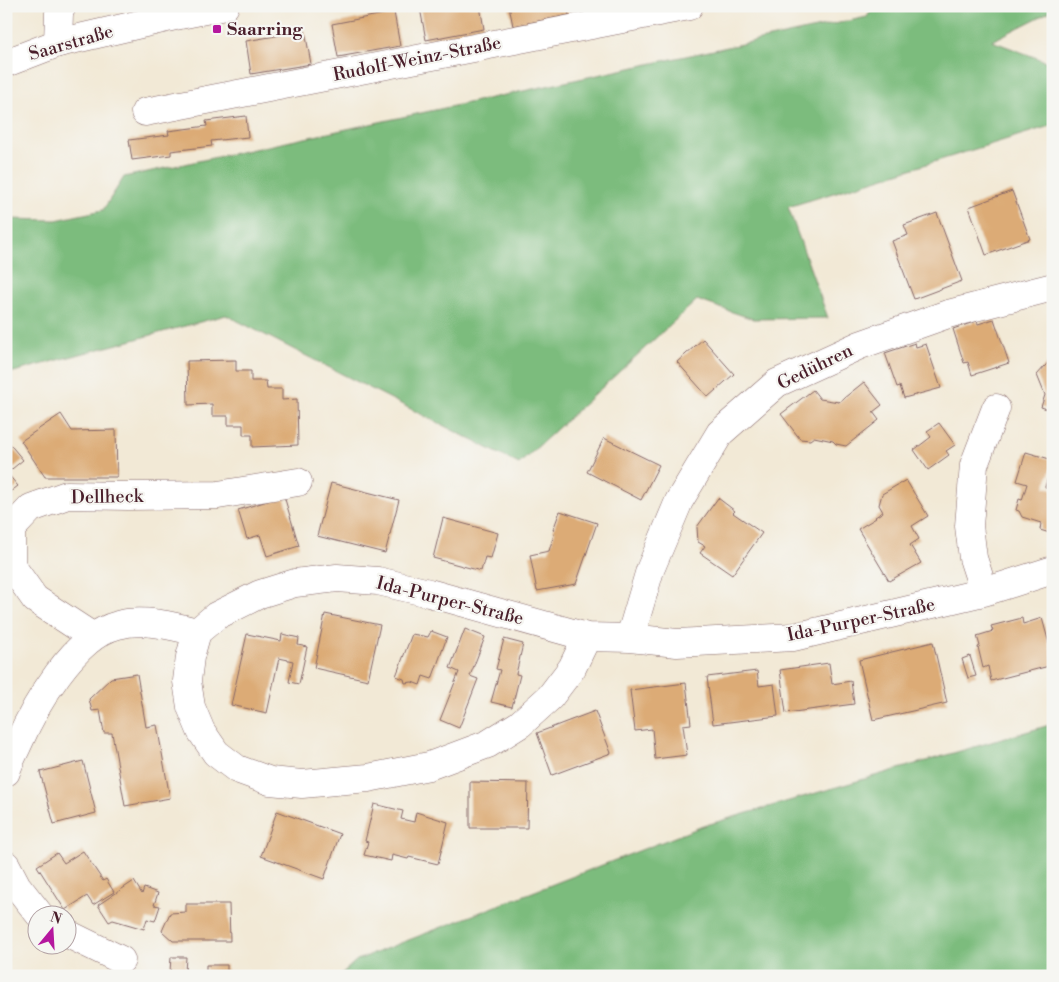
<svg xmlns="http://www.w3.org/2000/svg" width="1059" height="982" font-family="'Libre Bodoni',serif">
<rect width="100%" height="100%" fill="#f6f6f2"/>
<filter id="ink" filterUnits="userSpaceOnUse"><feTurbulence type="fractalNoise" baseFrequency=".02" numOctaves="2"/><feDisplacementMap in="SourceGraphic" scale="10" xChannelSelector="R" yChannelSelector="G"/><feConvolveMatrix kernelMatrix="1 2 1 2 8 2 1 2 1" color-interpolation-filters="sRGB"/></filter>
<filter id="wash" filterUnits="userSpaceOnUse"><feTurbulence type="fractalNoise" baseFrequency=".0096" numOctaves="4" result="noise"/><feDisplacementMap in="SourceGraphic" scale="20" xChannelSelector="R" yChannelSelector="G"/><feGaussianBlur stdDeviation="1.12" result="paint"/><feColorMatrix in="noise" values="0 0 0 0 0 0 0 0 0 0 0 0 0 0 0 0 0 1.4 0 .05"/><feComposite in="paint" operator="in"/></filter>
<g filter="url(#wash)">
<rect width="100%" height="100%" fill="#f2e9d6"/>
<!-- forest -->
<path fill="#7cbc7d" stroke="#636e54" d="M874,6h179v4l-61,31 61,23v61l-265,82 40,111 -75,1 -56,-19 -178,164 -293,-149 -220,59v-155l50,1 47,-10 21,-33 743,-160z
M1053,724v252h-714l18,-16 346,-134z"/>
<g id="blocks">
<!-- building -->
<path fill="#dcab76" d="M430,6h50l4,23 -58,11 -6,-32z
M509,6h58l2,9 -56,11z
M394,12l6,34 -62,11 -6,-33z
M305,31l6,33 -60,10 -5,-33z
M246,116l2,21 -37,4 1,5 -41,5v4l-39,5 -3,-20 40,-5 -1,-4 39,-5 -1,-5z
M1012,191l18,48 -44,16 -17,-48z
M937,213l25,68 -48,18 -22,-58 16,-6 -4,-10z
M994,319l15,44 -37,12 -4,-13 -4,1 -11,-34 24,-8 1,3z
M703,339l31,35 -26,23 -31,-35z
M915,343l1,4 10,-3 15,44 -37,10 -4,-12 -3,1 -12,-34z
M1053,357v54l-12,-4 4,-12 -8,-20z
M236,360v11h15v10h15l1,8h15v11l15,-1 1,46 -46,2v-12h-9v-10h-15v-9h-16v-12l-24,1 -1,-44z
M864,382l18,23 -9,7 6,8 -33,26 -10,-2 -3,-3 -19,-4 -4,3 -10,-1 -19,-25 32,-24 7,9 19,3z
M61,414l11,17 44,-1 1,47h-72l-24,-36z
M939,423l16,22 -9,6 3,4 -21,15 -14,-20 17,-13 -4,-6z
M604,438l55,27 -18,35 -54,-28z
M8,442l15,18 -16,13 11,13 -12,9v-52z
M1026,452l27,8 -8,27 8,2v45l-13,-4 1,-7 -19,-6 -3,-6 -3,-1 3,-11 3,1 5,-16 -10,-3z
M906,480l22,36 -16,10 7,13 -9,6 11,18 -32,18 -31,-52 18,-11 -1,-1 8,-5 -4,-7 3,-11z
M331,483l68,17 -14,53 -68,-17z
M284,496l15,50 -32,10 -7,-21 -13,4 -9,-29z
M718,498l17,13 -2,2 29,20 -30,42 -32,-22 5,-7 -7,-4 -1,-15z
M560,511l37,12 -21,61 -39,7 -7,-36 19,-4 6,-20 -2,-1z
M443,518l55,15 -7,25 -6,-1 -4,14 -48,-13z
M325,614l55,11 -12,55 -54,-12z
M1022,618l1,6 19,-6 11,40v7l-62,16 -3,-15 -5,2 -5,-21 2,-1 -3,-10 16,-5 -2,-5z
M465,629l20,8 -15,39 8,3 -19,49 -19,-8 19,-48 -9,-4z
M431,631l16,6 -15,42 -9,-3 -3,9 -8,-3 -7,1 -1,-4 -8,-3 16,-42 16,3z
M247,634l34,7 1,-7 17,4 -1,7 9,2 -8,37 -10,-2 4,-21 -14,-3 -12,55 -36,-8z
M504,639l19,5 -7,30 4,1 -8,32 -21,-5 9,-32 -4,-1z
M933,642l14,61 -74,17 -14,-60z
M970,656l6,20 -8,2 -6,-19z
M829,663l3,21 19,-3 3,23 -68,9 -6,-43z
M757,671l2,15 15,-2 4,32 -65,8 -6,-47z
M137,674l9,53 11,-2 13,73 -45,8 -13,-73h-8l-4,-23 -8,1 -3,-12 22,-21z
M686,683l5,41 -8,1 4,30 -32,4 -3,-30 -17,2 -5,-41z
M595,711l16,42 -59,22 -15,-42z
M83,761l13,52 -42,11 -14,-52z
M470,782l58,1 -1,45h-57z
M374,804l29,7 -2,8 13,3 2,-10 32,10 -10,42 -29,-7 -1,2 -16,-4 -1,6 -27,-6 4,-13 -3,-1z
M277,811l63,23 -16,45 -63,-23z
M83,851l20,30 3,-2 8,13 -21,13 -6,-9 -22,14 -28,-44 20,-13 7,10z
M134,881l8,13 2,-6 14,5 -4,12 6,1 -5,15 -8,-2 -3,10 -31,-9 -4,2 -11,-17z
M186,904h43l1,37h-57l-11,-10 8,-18 16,-1z
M171,957h15l-1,15h-15z
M206,965h21v11h-21z"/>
</g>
</g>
<g filter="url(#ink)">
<use href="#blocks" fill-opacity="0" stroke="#856667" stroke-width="1"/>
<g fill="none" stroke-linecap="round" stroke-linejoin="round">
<!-- minor casing -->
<g stroke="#856667" stroke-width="29">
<path id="minor" d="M58,43l1,-30 3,-7
M145,112l544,-106
M984,592l-11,-34 -4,-32 5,-61 22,-57
M93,637l-58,-38 -24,-34v-36l20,-21 36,-13 61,1 90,-1 80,-13
M587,637l-15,31 -22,29 -30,27 -32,20 -59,22 -61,12 -66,6 -32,-3 -33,-12 -21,-16 -15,-22 -10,-24 -4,-26 3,-24 7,-25 19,-16 44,-22 35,-11 42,-5 41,3 51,12 158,44 43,1 47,5 117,-6 190,-45 69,-22
M630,638l20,-68 29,-69 41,-68 57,-50 83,-38 88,-31 105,-27
M6,772c3,-10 8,-19 12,-28 17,-39 56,-108 100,-119 24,-7 56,1 79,7
M6,865l11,21 22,28
M68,934l53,26"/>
</g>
<!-- tertiary casing -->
<g stroke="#856667" stroke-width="29">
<path id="tertiary" d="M6,63l52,-20 117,-27 50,-10"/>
</g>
<!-- minor -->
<use href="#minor" stroke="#fff" stroke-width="28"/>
<!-- tertiary -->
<use href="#tertiary" stroke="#fff" stroke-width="28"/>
</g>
</g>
<!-- markers -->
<rect fill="#b5179e" stroke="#f6f6f2" stroke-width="2" x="212" y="24" width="10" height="10" rx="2.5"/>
<g text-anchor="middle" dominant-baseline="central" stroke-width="4.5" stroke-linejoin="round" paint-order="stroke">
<!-- poi labels -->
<g font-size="18" font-weight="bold" fill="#4a1f2b" stroke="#f6f6f2" text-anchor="start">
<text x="227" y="29">Saarring</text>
</g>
<!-- street labels -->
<g font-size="18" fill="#4a1f2b" stroke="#f6f6f2">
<text transform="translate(71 43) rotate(-16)">Saarstraße</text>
<text transform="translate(417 59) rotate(-11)">Rudolf-Weinz-Straße</text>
<text transform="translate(815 367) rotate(-26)">Gedühren</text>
<text transform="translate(107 497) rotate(-1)">Dellheck</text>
<text transform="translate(450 601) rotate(14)">Ida-Purper-Straße</text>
<text transform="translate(861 620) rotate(-12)">Ida-Purper-Straße</text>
</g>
</g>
<!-- margin -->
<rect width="1059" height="982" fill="none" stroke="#f6f6f2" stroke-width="25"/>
<!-- north arrow -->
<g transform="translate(52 930) rotate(18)"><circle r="24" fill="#f6f6f2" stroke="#b1a0a2"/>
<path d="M0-4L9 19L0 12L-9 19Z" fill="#b5179e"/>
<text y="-8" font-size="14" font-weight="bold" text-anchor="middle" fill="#4a1f2b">N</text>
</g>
</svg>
